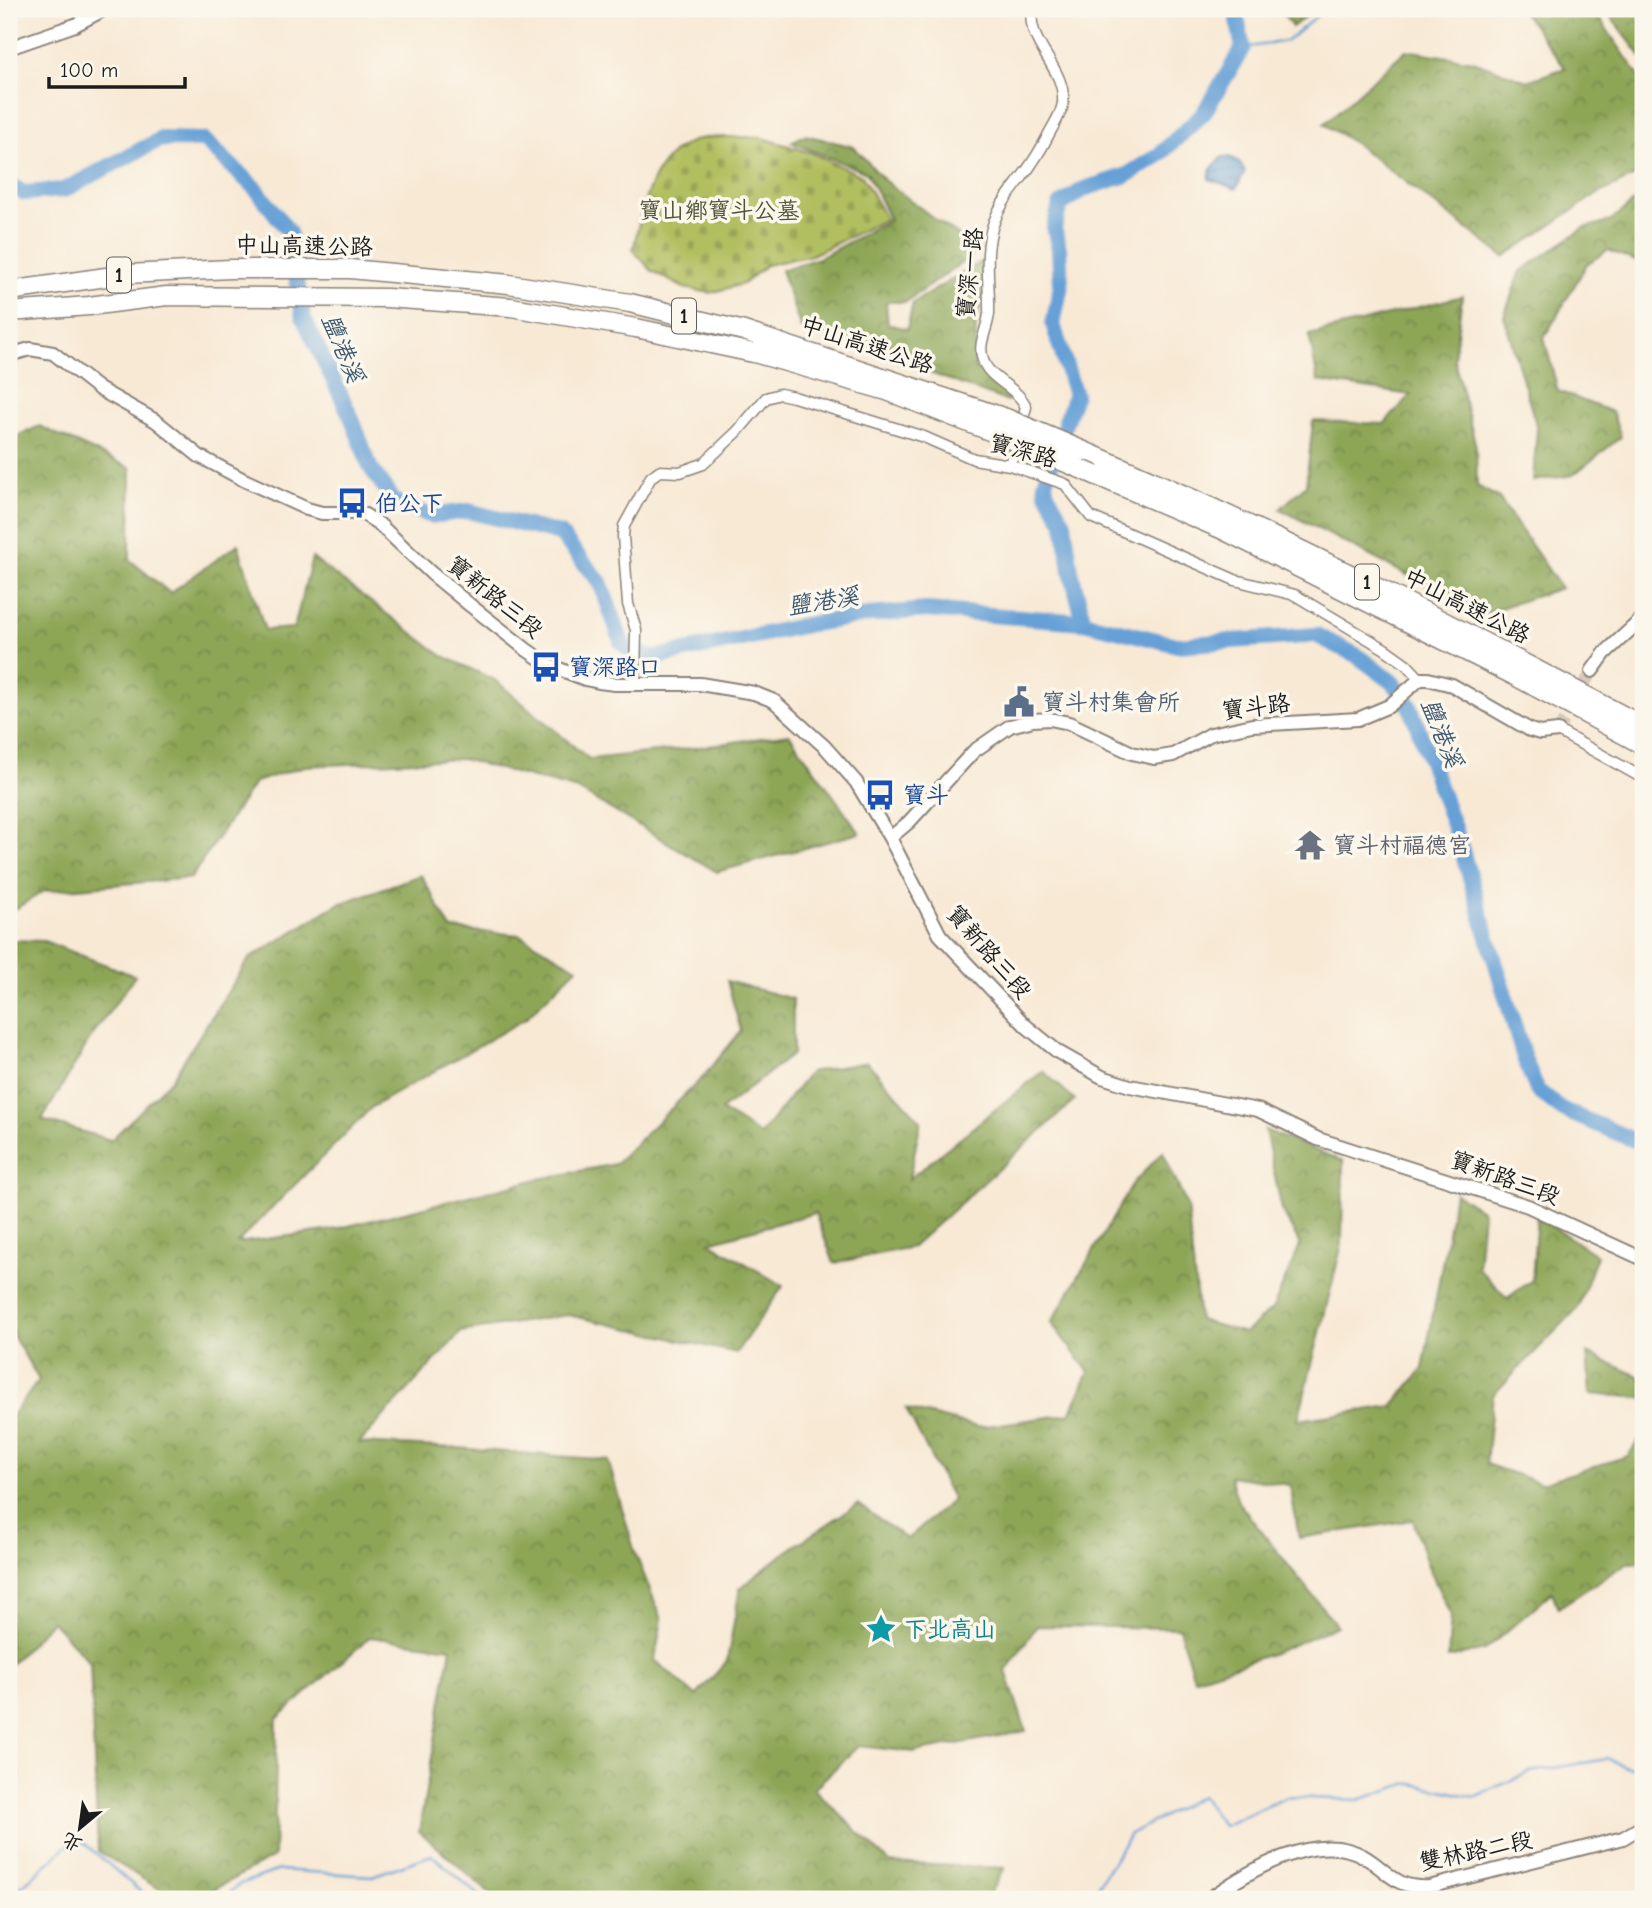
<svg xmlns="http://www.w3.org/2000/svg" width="1652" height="1908" font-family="'Comic Neue','LXGW WenKai TC',sans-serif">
<defs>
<pattern id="forest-crowns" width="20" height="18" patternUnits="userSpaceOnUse" patternTransform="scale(1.75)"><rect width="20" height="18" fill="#8da657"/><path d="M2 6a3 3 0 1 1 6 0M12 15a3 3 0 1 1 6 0" fill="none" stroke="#728647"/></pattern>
<pattern id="cemetery-stones" width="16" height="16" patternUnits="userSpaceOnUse" patternTransform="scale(1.75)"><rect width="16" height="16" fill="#b2bf61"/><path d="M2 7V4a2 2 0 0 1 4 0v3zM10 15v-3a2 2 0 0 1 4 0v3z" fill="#98a454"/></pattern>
<pattern id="water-rules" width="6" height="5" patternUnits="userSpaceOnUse" patternTransform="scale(1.75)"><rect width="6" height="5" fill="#66a0d6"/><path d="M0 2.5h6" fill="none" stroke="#5382ad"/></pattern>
</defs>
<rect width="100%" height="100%" fill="#fbf7ec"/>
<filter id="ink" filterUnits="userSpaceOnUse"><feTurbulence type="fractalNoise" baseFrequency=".0143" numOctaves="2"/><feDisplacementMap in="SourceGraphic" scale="14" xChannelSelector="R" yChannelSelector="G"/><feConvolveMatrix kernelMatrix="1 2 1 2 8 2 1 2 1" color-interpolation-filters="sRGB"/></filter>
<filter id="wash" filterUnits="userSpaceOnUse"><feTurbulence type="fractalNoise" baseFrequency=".00686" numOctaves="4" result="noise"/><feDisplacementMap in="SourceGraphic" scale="28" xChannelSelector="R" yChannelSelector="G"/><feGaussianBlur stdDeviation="1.57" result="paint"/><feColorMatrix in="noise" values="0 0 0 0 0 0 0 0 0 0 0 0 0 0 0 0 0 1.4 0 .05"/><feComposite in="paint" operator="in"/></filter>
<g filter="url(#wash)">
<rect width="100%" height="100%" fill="#f8e9d5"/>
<!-- forest -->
<path fill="url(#forest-crowns)" stroke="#54613a" stroke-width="2" d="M1280,9h35l-23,18z
M1524,9h69l50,73v90l-49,24 -90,61 -147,-112 -33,-21 82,-74 67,11 54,20 38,-13 -42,-56z
M1600,9h43v50l-38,-50z
M805,135l49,12 31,34 51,39 44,30 -74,52h-20l2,22 19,5 6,-26 68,-41 3,25 -8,37 -1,43 41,32 -10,2 -165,-61 -40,-11 -20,-59 38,-12 71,-38 -23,-47 -76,-31z
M1643,194v70l-35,-14 -21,14 -43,74 14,53 54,21 9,25 -48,38 -40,6 4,-53 -33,-112 16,-44 64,-44 27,-7z
M1462,296l-8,63 22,88 1,39 22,12 62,90 -79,26 -202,-105 26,-24 7,-64 71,3 27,-29 -93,-14 -9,-46z
M39,426l92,42 -1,92 40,33 68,-49 27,86 29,-2 18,-70 131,98 52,24 94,79 96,-10 104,-15 71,99 -143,39 -139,-82 -116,-31 -157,7 -50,16 -64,96 -147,13 -35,22v-397l3,-16v-61z
M421,875l30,54 69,6 57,33 -52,51 -153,88 -135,136 95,-13 202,-50 81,-16 88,-87 38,-46 -14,-50 66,18v55l-72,56 39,25 50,-63 57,-10 54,59 -12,58 134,-108 32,29 -163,147 -78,16 -19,-50 -105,29 73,44 -47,67 -168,-38 -107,17 -102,111 99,5 150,12 27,93 27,66 -7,41 41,36 31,-35 13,-73 47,-37 71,-47 49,35 46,-39 -47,-91 72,18 92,-13 19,-42 -38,-49 83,-141 29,-30 24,54 12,114 46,13 28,-25 27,-63 -18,-35 -17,-80 78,31 -1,83 -44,176 94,-14 31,-37 32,-176 28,18 -5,57 29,30 25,-18 5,-64 60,40 -19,52 -85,87 -7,69 55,19 87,-27 15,-22v128l-16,1 -69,45 -6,-16 -67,58 -37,8 3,-42 -24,-52 -14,-44 -114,18 -9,-53 -60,-9 8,26 99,124 -66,28 -77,25 -15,-51 -142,-2 -31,45 20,60 -111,21 -57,-6 -44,43 76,74 115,5 -19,31h-490l-77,-68 32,-183 -81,-11 -93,82 -3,138 -78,42h-21l-77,-48 -8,-188 -38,-42 -43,45v-247l30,-39 -30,-51v-389l35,1 91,35 -45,63 -48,81 69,20 60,-60 78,-121 87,-54z
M1587,1353l56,25v20l-53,-4z"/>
<!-- cemetery -->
<path fill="url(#cemetery-stones)" stroke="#676e3e" stroke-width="2" d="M759,137l53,16 50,23 24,43 -74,36 -46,10 -23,19 -33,9 -26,-5 -32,-17 -19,-21c10,-43 17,-97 66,-111 16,-4 43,-1 60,-2z"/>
<!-- water -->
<path fill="url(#water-rules)" stroke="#415e79" stroke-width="2" d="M1222,157c11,-1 19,5 23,15l-9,17 -27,-10 2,-10z"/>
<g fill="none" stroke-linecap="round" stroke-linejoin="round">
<!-- stream -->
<path stroke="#66a0d6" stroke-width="2.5" d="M1243,48l44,-7 38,-32
M9,1898l68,-61 72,62
M221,1899l19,-15 39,-14 93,6 60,-21 51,44
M1090,1899l40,-65 71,-38 22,30 64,-29 71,3 51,-17 65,14 56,-25 76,-13 23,9 14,-1"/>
<!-- river -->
<path stroke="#66a0d6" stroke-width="16" d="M9,184l15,9 40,-3 97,-51 43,1 53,50 32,42 14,85 49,102 18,48 24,34 37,15 37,-5 92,23 40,48 22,61 9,8 22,7 158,-34 58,-9 57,-5 158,12 93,23 139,-10 40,20 38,28 16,23 50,138 64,214 13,32 26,20 80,34
M1084,622l-13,-51 -7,-48 -18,-32 -1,-9 30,-87 -22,-71 8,-39 -2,-36 -5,-21 6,-23 24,-16 43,-14 32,-20 44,-41 40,-66 -8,-39"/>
</g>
</g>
<g filter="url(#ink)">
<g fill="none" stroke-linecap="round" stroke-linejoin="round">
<!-- tertiary-tunnel -->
<path stroke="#d7cab9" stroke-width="12" stroke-dasharray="12 6" stroke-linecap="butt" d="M1558,731l34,-60"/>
<!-- minor casing -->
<g stroke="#8a8278" stroke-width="13">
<path id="minor" d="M1010,465l16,-58c-8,-20 -37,-27 -43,-47 -6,-17 5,-31 6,-47 1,-30 -6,-61 5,-91 6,-18 17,-30 28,-45 11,-14 20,-29 28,-45 5,-9 12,-20 13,-29 3,-36 -37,-58 -31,-94
M635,684l1,-54 -8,-26 -5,-68 1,-10 27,-49 8,-6 21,1 23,-8 34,-32 29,-34 14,-4 14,3 130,40 50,22 36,6 55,19 26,33 144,63 60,15 90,54 21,15 14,15
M1558,731l85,47"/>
</g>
<!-- tertiary casing -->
<g stroke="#8a8278" stroke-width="16">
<path id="tertiary" d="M9,48l66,-23 30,-16
M9,355l21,-6 23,4 46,36 57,32 43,35 45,24 63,29 15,4h36l7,2 14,9 52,49 40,33 56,44 22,15 36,14 14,3 16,2h85l54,9 20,8 51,46 31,35 34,56 50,97 86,91 32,26 44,25 28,9 128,24 60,29 210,67 115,53
M1592,671l13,-18 38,-35
M890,838l19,-16 65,-71 36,-25 23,-6 17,-1 19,4 63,30 22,5 19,-3 38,-21 41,-9 106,-6 31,-13 31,-27h8l24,6 78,45 10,3 18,-2
M1209,1899c38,-27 106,-70 154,-43 25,14 31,33 66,31l194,-49 20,-12"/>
</g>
<!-- motorway casing -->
<g stroke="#8a8278" stroke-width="21">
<path id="motorway" d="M9,291l118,-17 103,-5h120l159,15 121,19 114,28 262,87
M9,312l80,-6 78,-10 220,2 124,9 125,21 122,26 129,37 113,44
M1084,451c192,81 375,177 559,275
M1095,475l126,54 292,146 130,70"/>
</g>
<!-- minor -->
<use href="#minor" stroke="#fff" stroke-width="10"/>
<!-- tertiary -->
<use href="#tertiary" stroke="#fff" stroke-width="12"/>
<!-- motorway -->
<use href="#motorway" stroke="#fff" stroke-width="18"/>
<!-- motorway-bridge casing -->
<g stroke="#8a8278" stroke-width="21" stroke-linecap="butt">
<path id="motorway-bridge" d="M1006,418l78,33
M1000,435l95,40"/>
</g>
<!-- motorway-bridge -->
<use href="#motorway-bridge" stroke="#fff" stroke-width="18"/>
</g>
</g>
<!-- icons -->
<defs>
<g id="bus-bare" transform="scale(2.415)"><path d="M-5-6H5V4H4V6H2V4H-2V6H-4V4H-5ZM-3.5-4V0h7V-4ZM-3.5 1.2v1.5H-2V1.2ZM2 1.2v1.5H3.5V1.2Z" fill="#1a4fb4" stroke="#fbf7ec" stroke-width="2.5" paint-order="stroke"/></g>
<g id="civic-bare" transform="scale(2.415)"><path d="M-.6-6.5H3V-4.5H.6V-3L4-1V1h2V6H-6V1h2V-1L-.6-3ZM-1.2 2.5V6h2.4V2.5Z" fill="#5c6f8a" stroke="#fbf7ec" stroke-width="2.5" paint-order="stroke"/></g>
<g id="temple-bare" transform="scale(2.415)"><path d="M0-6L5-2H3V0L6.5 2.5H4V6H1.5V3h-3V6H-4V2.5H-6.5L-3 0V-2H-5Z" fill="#6b7280" stroke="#fbf7ec" stroke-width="2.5" paint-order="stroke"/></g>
<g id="sight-bare" transform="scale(2.415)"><path d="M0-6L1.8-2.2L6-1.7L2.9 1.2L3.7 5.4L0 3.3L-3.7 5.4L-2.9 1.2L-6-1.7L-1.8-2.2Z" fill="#0f9aa8" stroke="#fbf7ec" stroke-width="2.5" paint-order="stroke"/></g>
</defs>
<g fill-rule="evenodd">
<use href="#bus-bare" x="352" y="503"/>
<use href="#bus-bare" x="546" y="667"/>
<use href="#civic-bare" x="1019" y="702"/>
<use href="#bus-bare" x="880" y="795"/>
<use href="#temple-bare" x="1310" y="845"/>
<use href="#sight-bare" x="881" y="1629"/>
</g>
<g text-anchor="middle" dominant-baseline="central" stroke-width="7" stroke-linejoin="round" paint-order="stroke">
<!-- shield labels -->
<g fill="#fbf7ec" stroke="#5f5e5a" stroke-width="2">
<rect x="107" y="257.5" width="24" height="35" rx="5"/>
<rect x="672" y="298.5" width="24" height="35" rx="5"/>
<rect x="1355" y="564.5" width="24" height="35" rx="5"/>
</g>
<g font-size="21" font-weight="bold" fill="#1c1c1c">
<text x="119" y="275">1</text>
<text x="684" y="316">1</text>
<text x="1367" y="582">1</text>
</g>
<!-- park labels -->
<g font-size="23" fill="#505534" stroke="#fbf7ec">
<text x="719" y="210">寶山鄉寶斗公墓</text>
</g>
<!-- street labels -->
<g font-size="23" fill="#1c1c1c" stroke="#fbf7ec">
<text transform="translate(304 246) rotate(1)">中山高速公路</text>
<text transform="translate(970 273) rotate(-84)">寶深一路</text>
<text transform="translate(867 345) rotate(18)">中山高速公路</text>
<text transform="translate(1023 451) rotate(15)">寶深路</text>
<text transform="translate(495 597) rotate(39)">寶新路三段</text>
<text transform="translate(1467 606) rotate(27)">中山高速公路</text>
<text transform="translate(1256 707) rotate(-7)">寶斗路</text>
<text transform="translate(989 952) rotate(49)">寶新路三段</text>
<text transform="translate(1505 1178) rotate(20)">寶新路三段</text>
<text transform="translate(1476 1851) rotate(-12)">雙林路二段</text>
</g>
<!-- transit labels -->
<g font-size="23" fill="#164399" stroke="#fbf7ec" text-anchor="start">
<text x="375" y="503">伯公下</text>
<text x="569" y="667">寶深路口</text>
<text x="903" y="795">寶斗</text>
</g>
<!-- service labels -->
<g font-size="23" fill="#4e5e75" stroke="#fbf7ec" text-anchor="start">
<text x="1042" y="702">寶斗村集會所</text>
</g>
<!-- worship labels -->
<g font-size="23" fill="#5b616d" stroke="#fbf7ec" text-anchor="start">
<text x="1333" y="845">寶斗村福德宮</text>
</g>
<!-- culture labels -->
<g font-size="23" fill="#0d838f" stroke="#fbf7ec" text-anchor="start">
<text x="904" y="1629">下北高山</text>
</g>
<!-- water labels -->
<g font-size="24" font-style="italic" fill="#3d5770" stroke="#fbf7ec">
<text transform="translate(343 348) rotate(67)">鹽港溪</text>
<text transform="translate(823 601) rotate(-9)">鹽港溪</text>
<text transform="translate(1442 733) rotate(68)">鹽港溪</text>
</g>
</g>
<!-- margin -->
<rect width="1652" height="1908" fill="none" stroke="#fbf7ec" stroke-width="35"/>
<!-- north arrow -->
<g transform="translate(80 1828) rotate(209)" stroke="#fbf7ec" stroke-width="5" paint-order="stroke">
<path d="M0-5L12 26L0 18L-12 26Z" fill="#1c1c1c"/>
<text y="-10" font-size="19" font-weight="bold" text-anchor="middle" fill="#1c1c1c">北</text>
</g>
<!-- scale -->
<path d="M49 77v10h136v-10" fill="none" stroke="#1c1c1c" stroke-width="3.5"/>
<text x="60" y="77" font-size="21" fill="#1c1c1c" stroke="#fbf7ec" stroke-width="5" paint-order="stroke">100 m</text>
</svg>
